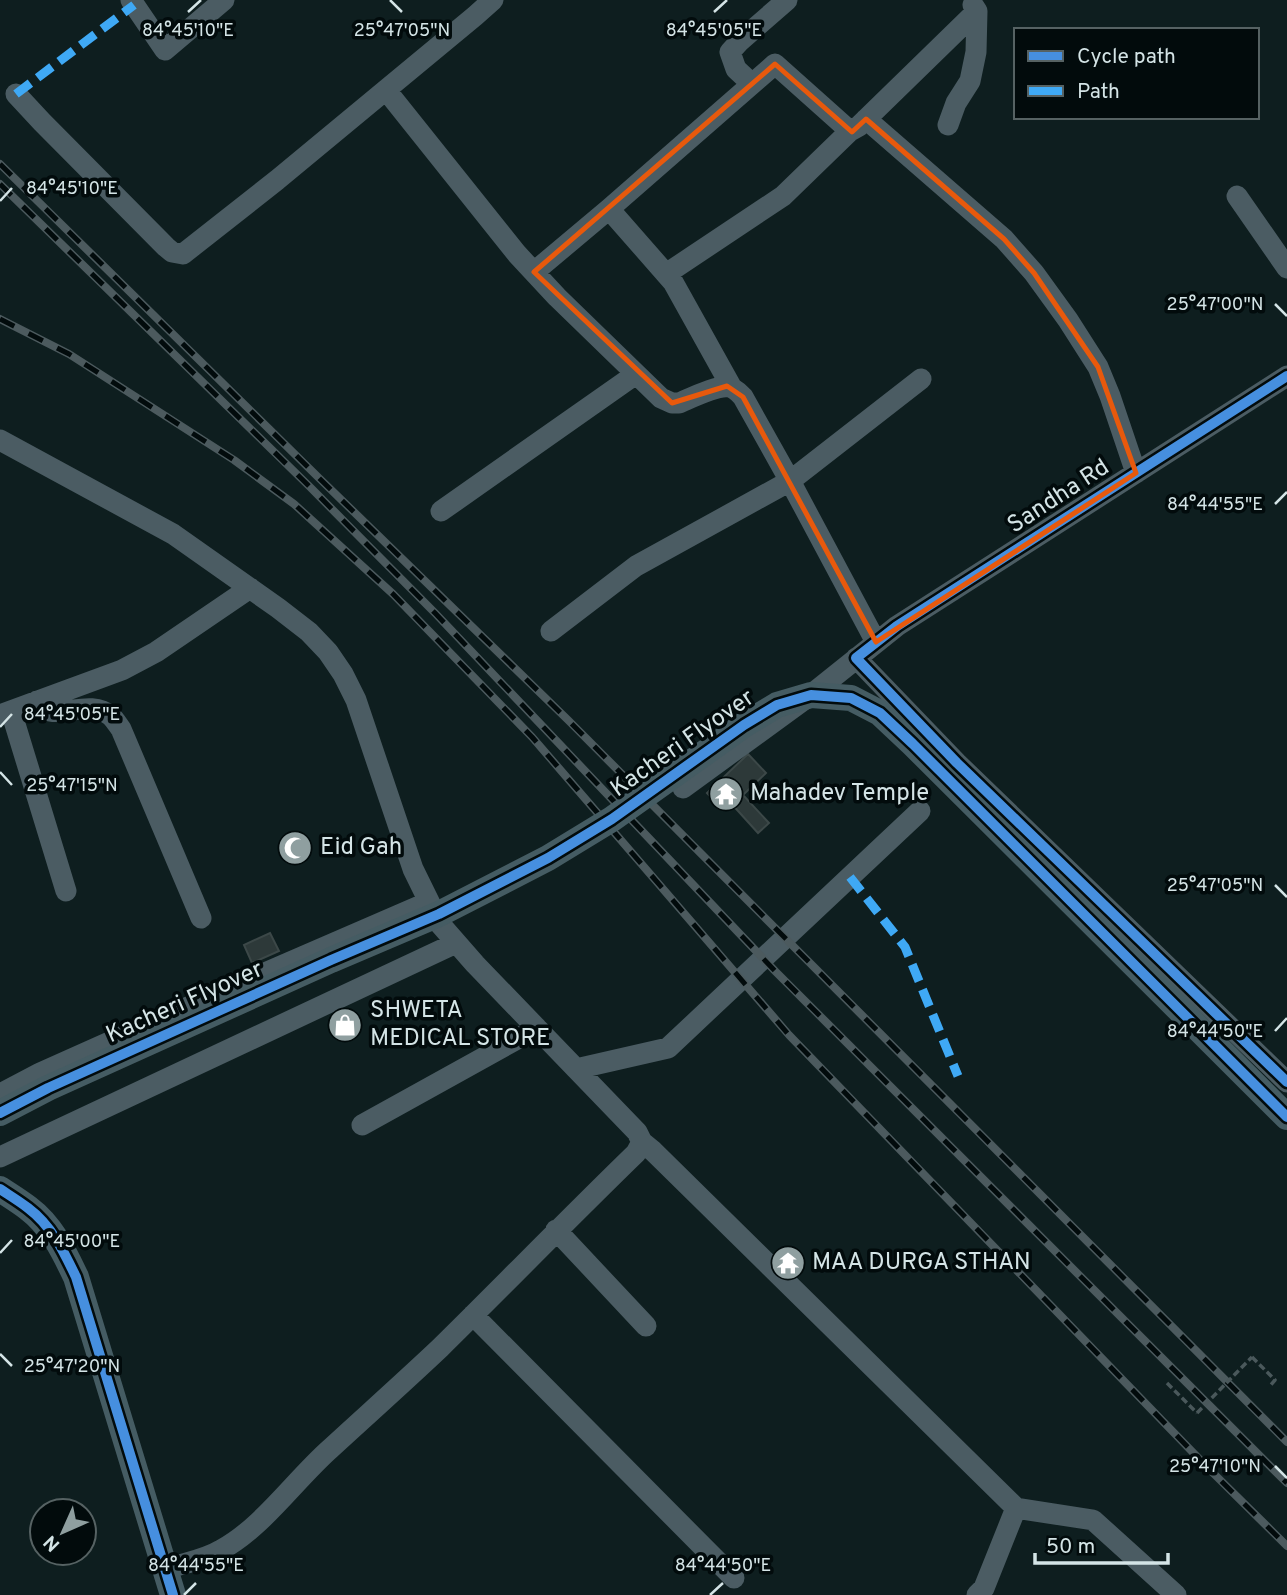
<svg xmlns="http://www.w3.org/2000/svg" width="1287" height="1595" font-family="Overpass,sans-serif">
<rect width="100%" height="100%" fill="#0e1e1f"/>
<!-- building -->
<path fill="#2d3939" stroke="#3c4848" stroke-width="2" d="M748,754l18,19 -23,22 26,28 -11,10 -29,-32 -8,7 -14,-15z
M270,933l9,18 -27,12 -8,-18z"/>
<g fill="none" stroke-linecap="round" stroke-linejoin="round">
<!-- path -->
<path stroke="#4a585b" stroke-width="3.5" stroke-dasharray="7 3.5" stroke-linecap="butt" d="M1252,1357l23,23 -6,7
M1167,1383l30,30"/>
<!-- minor -->
<path stroke="#4b5c63" stroke-width="21" d="M131,0l34,50 59,-50
M752,84l-16,-15 -6,-17 10,-11 47,-41
M386,90l131,164 40,43 104,101 11,5h7c12,-5 38,-18 50,-16 6,1 10,6 14,10l47,84 86,161
M16,94l26,28 124,125 6,5 11,2 94,-74 198,-164 18,-16
M866,119l138,120 30,34 34,47 30,47 12,29 26,77
M948,125l8,-22 14,-22 6,-29 1,-41 -4,-6
M1237,196l50,72
M609,209l64,73 59,106
M534,272l75,-63 166,-145 75,67 9,-5 118,-115
M666,274l117,-78 67,-65
M0,440l173,94 105,74 31,24 19,20 15,22 13,26 57,169 27,55 35,40 162,168 5,10 -6,11c-66,64 -130,130 -196,195 -36,34 -73,67 -110,101 -35,31 -68,79 -109,101 -16,10 -37,13 -55,19
M441,511l195,-137
M551,631l85,-65 154,-85 131,-102
M856,658l101,105 330,319
M37,701c2,2 5,7 8,8 16,9 46,-10 66,7 4,4 7,9 10,13l80,189
M11,711l55,180
M0,715l122,-45 34,-18 94,-64
M683,788l129,-94 85,-68 390,-250
M576,1069l92,-21 252,-237
M0,1094l40,-21 213,-95 176,-76
M362,1125l175,-97
M642,1142l11,9 363,357 77,12 83,75
M0,1157l456,-214
M556,1230l90,96
M473,1315l261,263
M977,1595l7,-7 32,-80"/>
<!-- major -->
<path stroke="#455c63" stroke-width="26" d="M0,1189c9,6 19,12 28,19 24,18 36,44 48,69l97,318"/>
<!-- rail casing -->
<g stroke="#4c5a5e" stroke-width="8">
<path id="rail" d="M0,164l320,315 248,241 719,722
M0,184l310,303 125,126 341,359 511,511
M0,319l69,35 165,106 60,44 99,90 139,143 257,298 419,433 79,78"/>
</g>
<!-- rail -->
<use href="#rail" stroke="#020b0c" stroke-width="5" stroke-dasharray="16" stroke-linecap="butt"/>
<!-- path-bridge -->
<path stroke="#4a585b" stroke-width="3.5" stroke-dasharray="7 3.5" stroke-linecap="butt" d="M1197,1413l55,-56"/>
<!-- major-bridge -->
<path stroke="#455c63" stroke-width="26" d="M0,1113l48,-25 283,-128 108,-46 109,-56 64,-39 132,-94 33,-20 34,-10 40,3 29,15 33,31 374,373"/>
<!-- quiet -->
<path stroke="#3fa9f5" stroke-width="9" stroke-dasharray="18 9" stroke-linecap="butt" d="M16,94l118,-89
M850,877l55,70 53,129"/>
<!-- cycleway casing -->
<g stroke="#020b0c" stroke-width="15">
<path id="cycleway" d="M1287,376l-390,250 -41,32 101,105 330,319
M0,1113l48,-25 283,-128 108,-46 109,-56 64,-39 132,-94 33,-20 34,-10 40,3 29,15 33,31 374,373
M0,1189c9,6 19,12 28,19 24,18 36,44 48,69l97,318"/>
</g>
<!-- cycleway -->
<use href="#cycleway" stroke="#468fdf" stroke-width="10"/>
</g>
<!-- marked area -->
<path fill="none" stroke="#e8590c" stroke-width="5" stroke-linejoin="round" d="M775,64l77,68 14,-13 138,120 30,34 64,94 38,106 -260,169 -133,-245 -16,-11 -55,17 -138,-131z"/>
<!-- ticks -->
<path fill="none" stroke="#d4e4e6" stroke-width="2.5" d="M390,0l12,12M188,12l13,-12M714,12l13,-12M0,201l12,-13M1275,304l12,12M1275,504l12,-12M0,727l12,-13M0,772l12,13M1275,885l12,12M1275,1031l12,-13M0,1253l12,-13M0,1354l12,12M1275,1466l12,12M184,1595l12,-12M710,1595l13,-12"/>
<!-- icons -->
<defs>
<g id="temple-disc" transform="scale(1.75)"><circle r="9.5" fill="#8f9fa0" stroke="#020b0c"/><path d="M0-6L5-2H3V0L6.5 2.5H4V6H1.5V3h-3V6H-4V2.5H-6.5L-3 0V-2H-5Z" fill="#fff"/></g>
<g id="mosque-disc" transform="scale(1.75)"><circle r="9.5" fill="#8f9fa0" stroke="#020b0c"/><path d="M3.5-4.9A6 6 0 1 0 3.5 4.9A5 5 0 1 1 3.5-4.9Z" fill="#fff"/></g>
<g id="shop-disc" transform="scale(1.75)"><circle r="9.5" fill="#8f9fa0" stroke="#020b0c"/><path d="M-5-2.5h2.3a2.7 3.5 0 0 1 5.4 0H5L5.5 6h-11ZM-1.5-2.5h3a1.5 2.3 0 0 0-3 0Z" fill="#fff"/></g>
</defs>
<g fill-rule="evenodd">
<use href="#temple-disc" x="726" y="794"/>
<use href="#mosque-disc" x="295" y="848"/>
<use href="#shop-disc" x="345" y="1025"/>
<use href="#temple-disc" x="788" y="1263"/>
</g>
<g text-anchor="middle" dominant-baseline="central" stroke-width="7" stroke-linejoin="round" paint-order="stroke">
<!-- street labels -->
<g font-size="24" fill="#d4e4e6" stroke="#020b0c">
<text transform="translate(1059 497) rotate(-33)">Sandha Rd</text>
<text transform="translate(683 744) rotate(-35)">Kacheri Flyover</text>
<text transform="translate(185 1003) rotate(-24)">Kacheri Flyover</text>
</g>
<!-- poi labels -->
<g font-size="24" fill="#d4e4e6" stroke="#020b0c" text-anchor="start">
<text x="750" y="794">Mahadev Temple</text>
<text x="320" y="848">Eid Gah</text>
<text x="370" y="1011">SHWETA<tspan x="370" dy="28">MEDICAL STORE</tspan></text>
<text x="812" y="1263">MAA DURGA STHAN</text>
</g>
</g>
<g font-size="18" text-anchor="middle" fill="#d4e4e6" stroke="#020b0c" stroke-width="7" stroke-linejoin="round" paint-order="stroke">
<text x="188" y="36">84°45'10"E</text>
<text x="402" y="36">25°47'05"N</text>
<text x="714" y="36">84°45'05"E</text>
<text x="72" y="194">84°45'10"E</text>
<text x="1215" y="310">25°47'00"N</text>
<text x="1215" y="510">84°44'55"E</text>
<text x="72" y="720">84°45'05"E</text>
<text x="72" y="791">25°47'15"N</text>
<text x="1215" y="891">25°47'05"N</text>
<text x="1215" y="1037">84°44'50"E</text>
<text x="72" y="1247">84°45'00"E</text>
<text x="72" y="1372">25°47'20"N</text>
<text x="1215" y="1472">25°47'10"N</text>
<text x="196" y="1571">84°44'55"E</text>
<text x="723" y="1571">84°44'50"E</text>
</g>
<!-- legend -->
<rect x="1014" y="28" width="245" height="91" fill="#020b0c" stroke="#566263" stroke-width="2"/>
<rect x="1028" y="51" width="35" height="10" fill="#468fdf" stroke="#566263" stroke-width="2"/>
<text x="1077" y="63" font-size="21" fill="#d4e4e6">Cycle path</text>
<rect x="1028" y="86" width="35" height="10" fill="#3fa9f5" stroke="#566263" stroke-width="2"/>
<text x="1077" y="98" font-size="21" fill="#d4e4e6">Path</text>
<!-- north arrow -->
<g transform="translate(63 1532) rotate(225)"><circle r="33" fill="#020b0c" stroke="#566263" stroke-width="2"/>
<path d="M0-5L12 26L0 18L-12 26Z" fill="#8f9fa0"/>
<text y="-10" font-size="19" font-weight="bold" text-anchor="middle" fill="#d4e4e6">N</text>
</g>
<!-- scale -->
<path d="M1035 1553v10h133v-10" fill="none" stroke="#d4e4e6" stroke-width="3.5"/>
<text x="1046" y="1553" font-size="21" fill="#d4e4e6" stroke="#020b0c" stroke-width="5" paint-order="stroke">50 m</text>
</svg>
